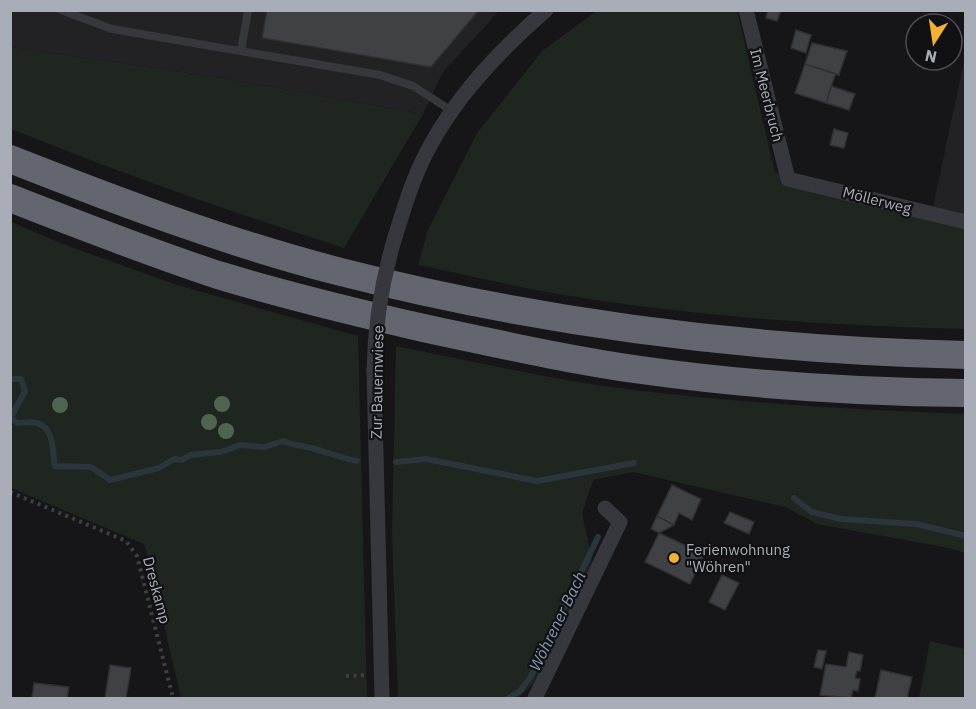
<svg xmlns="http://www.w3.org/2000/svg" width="976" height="709" font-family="'IBM Plex Sans',sans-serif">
<rect width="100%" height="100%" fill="#161618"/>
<!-- built -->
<path fill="#222225" d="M11,11h488l-56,61 -20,42 -201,-36 -211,-31z
M965,56v160l-32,-9z"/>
<!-- green -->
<path fill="#1e261f" d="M597,11h140l38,161 20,3 170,41v113c-136,-3 -278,-13 -413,-36 -45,-8 -90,-19 -134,-28l10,-35 49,-97 66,-83z
M11,47l211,31 201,36 -79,134c-113,-36 -224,-75 -333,-119z
M11,222l52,22 114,41 181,51 9,362h-186l-34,-145 -3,-9 -133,-56z
M396,346c79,16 158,34 238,44 110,13 221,20 331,24v139l-16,-5 -132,-24 -32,-17 -152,-35 -40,8 -11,33 10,47 -19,45 -40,79 -15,14h-120l-6,-163z
M930,641l35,8v49h-46z"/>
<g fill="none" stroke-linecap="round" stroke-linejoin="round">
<!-- stream -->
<path stroke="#2c353c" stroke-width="6" d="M10,379h11l4,12 -14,26 6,6c5,0 14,-2 20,0 18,5 15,29 18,43l36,1 19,13 49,-12 15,-9 8,1 8,-5 31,-3 19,-7 24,2 20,-6c9,5 18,4 27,7 16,4 30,10 46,13
M396,462l30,-3 111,22 97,-18
M794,498l18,14 29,7 75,5 50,12
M509,698l11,-7 10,-13 68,-141"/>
</g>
<!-- building -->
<path fill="#404145" stroke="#303034" stroke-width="1.5" d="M267,10h212l-48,57 -169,-29z
M768,10h13l-4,11 -11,-3z
M796,30l15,5 -5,18 -15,-5z
M812,43l35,8 -8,24 -34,-11z
M805,64l34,11h-4l-9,28 -31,-10z
M831,86l24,8 -6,16 -23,-7z
M834,129l14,4 -4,15 -14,-3z
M672,485l29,14 -9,21 -13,-7 -5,12 -17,-9z
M730,512l24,10 -5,12 -25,-11z
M657,516l17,9 -15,8 -8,-4z
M659,533l45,21 -14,30 -45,-22z
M722,575l17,8 -14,27 -16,-8z
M818,650l8,1 -4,18 -8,-2z
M849,652l14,3 -3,16h-3l-2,7 5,1 -2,12 -5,-1 -2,8 -31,-3 6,-31 20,3z
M110,665l21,3 -5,30h-21z
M881,670l31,7 -5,21h-32z
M34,683l35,4 -2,11h-35z"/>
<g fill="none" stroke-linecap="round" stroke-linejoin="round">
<!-- path -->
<path stroke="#3d3f44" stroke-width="4" stroke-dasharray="3 4.5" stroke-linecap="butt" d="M10,492l116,49 11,15 36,142
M346,676l20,-1"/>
<!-- service -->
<path stroke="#37383d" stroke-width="8" d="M61,10l51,19 268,46 33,11 39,25
M241,51l7,-41"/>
<!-- minor -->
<path stroke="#37383d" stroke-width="15" d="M746,10l42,169 178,43
M395,237c6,-19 12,-39 19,-57 27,-68 78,-123 132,-170
M374,370l8,328
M535,698l85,-176 -15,-14"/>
<!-- motorway -->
<path stroke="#63666e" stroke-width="28" d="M10,159c107,42 215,83 327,112 206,53 416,79 629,84
M10,198c69,27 138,54 208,77 70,21 140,38 210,54 71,15 142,31 213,41 107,15 216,22 325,23"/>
<!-- minor-bridge -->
<path stroke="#37383d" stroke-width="15" d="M374,370c1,-46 8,-90 21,-133"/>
</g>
<!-- trees -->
<g fill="#506452">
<circle cx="222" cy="404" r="8"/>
<circle cx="60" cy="405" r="8"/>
<circle cx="209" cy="422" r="8"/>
<circle cx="226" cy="431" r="8"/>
</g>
<!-- markers -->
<circle fill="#f2b134" stroke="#111113" stroke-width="2" cx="674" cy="558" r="6"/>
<g text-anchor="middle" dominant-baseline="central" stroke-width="4.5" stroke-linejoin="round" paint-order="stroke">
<!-- street labels -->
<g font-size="15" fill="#a8adb8" stroke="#111113">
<text transform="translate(767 95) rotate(76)">Im Meerbruch</text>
<text transform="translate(877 200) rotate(14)">Möllerweg</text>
<text transform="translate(377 382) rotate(-89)">Zur Bauernwiese</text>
<text transform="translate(157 590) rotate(75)">Dreskamp</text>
</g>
<!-- poi labels -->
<g font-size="15" fill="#a8adb8" stroke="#111113" text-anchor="start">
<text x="686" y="549">Ferienwohnung<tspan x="686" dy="17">"Wöhren"</tspan></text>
</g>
<!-- water labels -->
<g font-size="16" font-style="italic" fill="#7f9bb3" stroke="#111113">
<text transform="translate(557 621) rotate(-64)">Wöhrener Bach</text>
</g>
</g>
<!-- border -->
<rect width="976" height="709" fill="none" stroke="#a8adb8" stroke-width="24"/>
<!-- north arrow -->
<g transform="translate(934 42) rotate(192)"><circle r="28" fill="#111113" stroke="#4d4f55" stroke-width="1.5"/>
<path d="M0-4.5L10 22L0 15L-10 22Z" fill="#f2b134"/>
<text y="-9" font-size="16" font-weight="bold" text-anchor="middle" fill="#a8adb8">N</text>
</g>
</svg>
